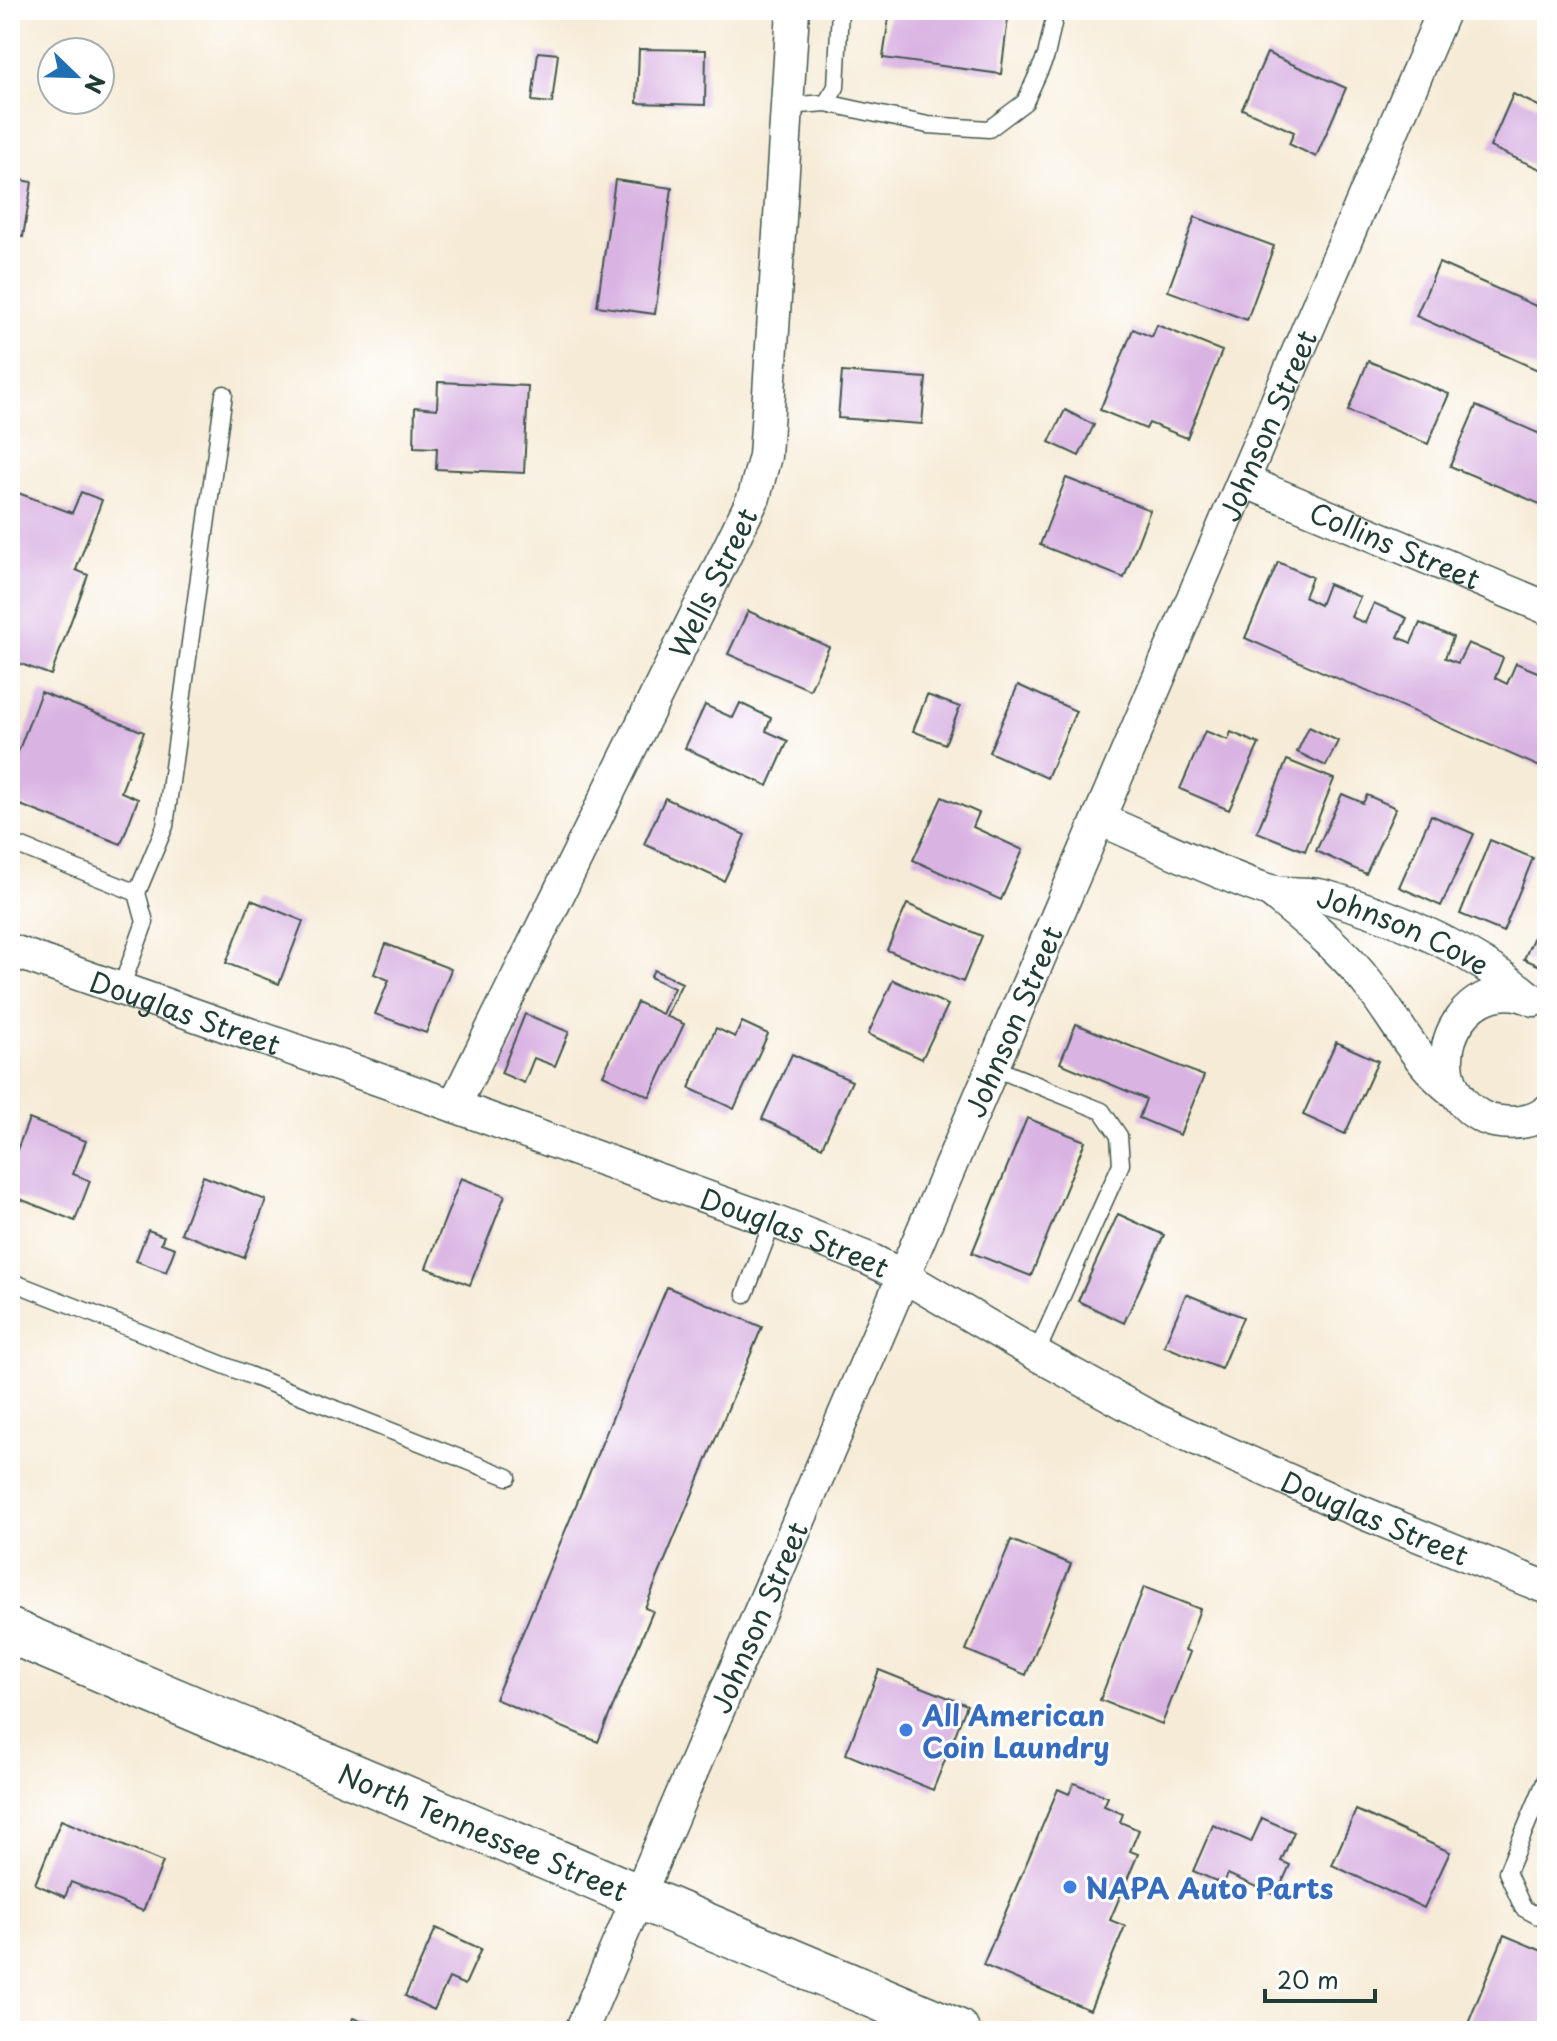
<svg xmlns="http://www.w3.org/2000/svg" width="1557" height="2041" font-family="'Playpen Sans',sans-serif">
<rect width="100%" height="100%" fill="#fff"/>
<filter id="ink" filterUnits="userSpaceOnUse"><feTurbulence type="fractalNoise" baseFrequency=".0125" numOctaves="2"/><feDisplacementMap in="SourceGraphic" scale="16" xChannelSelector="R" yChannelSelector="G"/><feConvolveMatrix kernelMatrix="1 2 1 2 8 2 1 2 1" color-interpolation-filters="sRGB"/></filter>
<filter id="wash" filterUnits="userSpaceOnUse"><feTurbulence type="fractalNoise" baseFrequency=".006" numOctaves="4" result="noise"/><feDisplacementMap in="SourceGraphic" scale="32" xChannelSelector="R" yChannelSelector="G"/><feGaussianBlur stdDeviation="1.8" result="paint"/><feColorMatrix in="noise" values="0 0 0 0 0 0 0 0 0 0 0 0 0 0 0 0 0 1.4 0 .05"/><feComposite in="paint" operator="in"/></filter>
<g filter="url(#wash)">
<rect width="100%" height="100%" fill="#f6ebd6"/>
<g id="blocks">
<!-- building -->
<path fill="#d9b3e2" d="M890,10h119l-8,64 -118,-16z
M639,49l67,1 -1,55 -68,-2z
M538,52l20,2 -6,49 -20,-2z
M1267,53l79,35 -30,69 -27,-13 5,-12 -52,-23z
M1513,94l34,16v62l-57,-25z
M10,178l22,4 -9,55 -13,-3z
M615,180l57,8 -17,126 -58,-8z
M1195,217l79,29 -27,74 -79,-29z
M1439,263l108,48v63l-131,-58z
M1157,325l65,26 -35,87 -38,-15 -3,6 -46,-19 33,-81 19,8z
M1368,361l81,33 -21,50 -80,-33z
M842,372l84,6 -4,46 -84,-6z
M438,382l90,4 -4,87 -88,-4 1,-21 -23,-1 1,-40 22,2z
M1476,406l71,31v70l-97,-41z
M1065,410l29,15 -15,31 -30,-14z
M1066,478l84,32 -26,68 -84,-33z
M10,490l62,23 9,-21 21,8 -26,70 12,5 -37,100 -41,-15z
M1278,562l34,15 -8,20 16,8 8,-21 32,13 -9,20 14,6 9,-20 33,15 -9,19 13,6 9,-20 33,14 -8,21 13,5 10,-20 35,15 -8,20 12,6 9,-21 31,13v9l-6,14 6,3v68l-302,-132z
M748,611l81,36 -19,43 -82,-36z
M1018,685l58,26 -29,67 -58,-26z
M41,692l103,40 -23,60 17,7 -17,45 -111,-43v-28z
M927,695l33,12 -15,37 -32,-13z
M740,703l31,15 -5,13 22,10 -20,45 -83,-38 20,-43 28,13z
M1309,727l29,14 -12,25 -29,-14z
M1205,731l23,9 3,-8 28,12 -30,66 -49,-21z
M1287,760l47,19 -29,72 -48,-19z
M1342,794l21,9 4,-8 29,13 -30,66 -50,-23z
M942,797l37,16 -6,14 50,23 -22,50 -88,-40z
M665,798l80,37 -21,46 -80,-37z
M1431,815l43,19 -33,72 -42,-19z
M1490,840l43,18 -30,74 -43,-18z
M251,900l52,21 -24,63 -53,-21z
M907,904l75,32 -19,46 -76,-32z
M1547,907v62l-23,-10z
M386,944l65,25 -25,64 -51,-19 14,-34 -15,-6z
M654,970l28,13 -16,33 18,8 -34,73 -47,-22 34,-73 25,12 12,-26 -24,-11z
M893,980l55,25 -26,54 -54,-25z
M525,1014l44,18 -14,34 -21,-8 -10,25 -23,-10z
M742,1022l26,12 -34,75 -45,-21 27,-60 19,9z
M1076,1024l128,52 -24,59 -41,-17 7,-19 -86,-36z
M1336,1042l42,19 -33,73 -42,-19z
M792,1054l60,27 -30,66 -60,-28z
M1027,1118l58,23 -54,135 -59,-23z
M29,1119l57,22 -13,33 17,7 -15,40 -65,-26v-27z
M203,1176l63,24 -22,58 -63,-25z
M461,1178l44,17 -35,90 -44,-17z
M1118,1214l46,21 -40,88 -46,-22z
M148,1230l16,6 -3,7 14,5 -9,24 -30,-11z
M667,1287l95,40 -117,281 8,3 -55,131 -103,-43z
M1186,1294l57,23 -22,52 -57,-23z
M1011,1540l60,24 -45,111 -60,-25z
M1144,1587l56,22 -15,41 5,2 -28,72 -62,-24z
M879,1670l88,35 -34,85 -87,-36z
M1074,1783l34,14 -4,9 19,8 -3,8 19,8 -9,21 8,3 -28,66 15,6 -35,84 -107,-45 75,-176 11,5z
M1356,1810l94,42 -26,56 -92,-43z
M1262,1818l32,14 -13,29 9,4 -14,31 -48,-22 -5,10 -30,-13 20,-46 38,17z
M61,1820l102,42 -20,49 -72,-29 -6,15 -30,-13z
M436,1928l45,21 -16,36 -16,-7 -15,32 -29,-14z
M1504,1935l43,18v78h-82z
M353,2018l33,13h-39z"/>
</g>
</g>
<g filter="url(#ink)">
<use href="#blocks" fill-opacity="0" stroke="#3f574c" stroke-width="2"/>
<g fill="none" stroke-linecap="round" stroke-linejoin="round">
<!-- lane casing -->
<g stroke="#3f574c" stroke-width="19">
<path id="lane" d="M826,103l102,22 61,4 36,-27 21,-46 10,-46
M787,106l39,-3 10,-16 4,-77
M10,842l127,51
M121,988l24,-66 -8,-29 28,-67 59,-432
M992,1067l110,44 17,25 2,28 -85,190
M10,1281l498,196
M745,1294l28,-73
M1547,1777l-40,95 16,36 24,13"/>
</g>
<!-- street casing -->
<g stroke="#3f574c" stroke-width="35">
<g id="street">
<path id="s1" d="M1244,481l303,127"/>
<path id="s2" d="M1099,819c54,23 112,52 168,71 19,6 41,1 60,7 70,20 144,52 200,99"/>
<path d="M1270,891c35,29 71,57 99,94 28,36 47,77 84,106"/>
<path id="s3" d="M10,950l444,156 319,115 96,38 36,18 131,77 121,67 182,82 208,85"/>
<path d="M1534,1000c-61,-31 -115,52 -71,102 9,11 23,19 37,20 17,2 34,0 47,-11"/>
<path id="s4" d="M454,1106l300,-609 11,-41 2,-30 26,-416"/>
<path id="s5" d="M581,2031l863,-2021"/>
</g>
</g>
<!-- secondary casing -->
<g stroke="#3f574c" stroke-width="47">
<g id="secondary">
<path id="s6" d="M10,1631l947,400"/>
</g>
</g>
<!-- lane -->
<use href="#lane" stroke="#fff" stroke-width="16"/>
<!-- street -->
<use href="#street" stroke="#fff" stroke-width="32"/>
<!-- secondary -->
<use href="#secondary" stroke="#fff" stroke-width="44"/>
</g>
</g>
<!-- markers -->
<g fill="#3f7fe0" stroke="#fff" stroke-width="3">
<circle cx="906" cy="1730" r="8"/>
<circle cx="1070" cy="1887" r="8"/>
</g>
<g text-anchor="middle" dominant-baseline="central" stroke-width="6" stroke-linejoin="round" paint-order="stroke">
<!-- street labels -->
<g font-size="28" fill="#1f3d34" stroke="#fff">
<text stroke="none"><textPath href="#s5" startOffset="1746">Johnson Street</textPath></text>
<text stroke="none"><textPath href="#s1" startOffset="164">Collins Street</textPath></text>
<text stroke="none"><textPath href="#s4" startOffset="584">Wells Street</textPath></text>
<text stroke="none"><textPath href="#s2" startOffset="326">Johnson Cove</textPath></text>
<text stroke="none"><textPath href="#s3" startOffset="186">Douglas Street</textPath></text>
<text stroke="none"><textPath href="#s5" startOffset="1098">Johnson Street</textPath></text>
<text stroke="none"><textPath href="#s3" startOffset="834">Douglas Street</textPath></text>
<text stroke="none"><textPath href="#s3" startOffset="1482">Douglas Street</textPath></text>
<text stroke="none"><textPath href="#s5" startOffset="450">Johnson Street</textPath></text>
<text stroke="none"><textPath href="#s6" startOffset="514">North Tennessee Street</textPath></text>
</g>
<!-- shop labels -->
<g font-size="28" font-weight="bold" fill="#366cbe" stroke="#fff" text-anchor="start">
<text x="922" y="1714">All American<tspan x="922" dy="32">Coin Laundry</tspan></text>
<text x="1086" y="1887">NAPA Auto Parts</text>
</g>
</g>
<!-- margin -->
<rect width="1557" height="2041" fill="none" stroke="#fff" stroke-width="40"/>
<!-- north arrow -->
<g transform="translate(76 76) rotate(113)"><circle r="38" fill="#ffffff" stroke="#a5b1ae" stroke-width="2"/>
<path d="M0-6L14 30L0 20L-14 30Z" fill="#1f6fb2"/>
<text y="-12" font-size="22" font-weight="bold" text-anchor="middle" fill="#1f3d34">N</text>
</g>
<!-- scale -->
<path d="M1265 1989v12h110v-12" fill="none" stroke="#1f3d34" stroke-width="4"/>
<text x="1277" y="1989" font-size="24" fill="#1f3d34" stroke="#ffffff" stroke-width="6" paint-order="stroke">20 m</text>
</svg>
